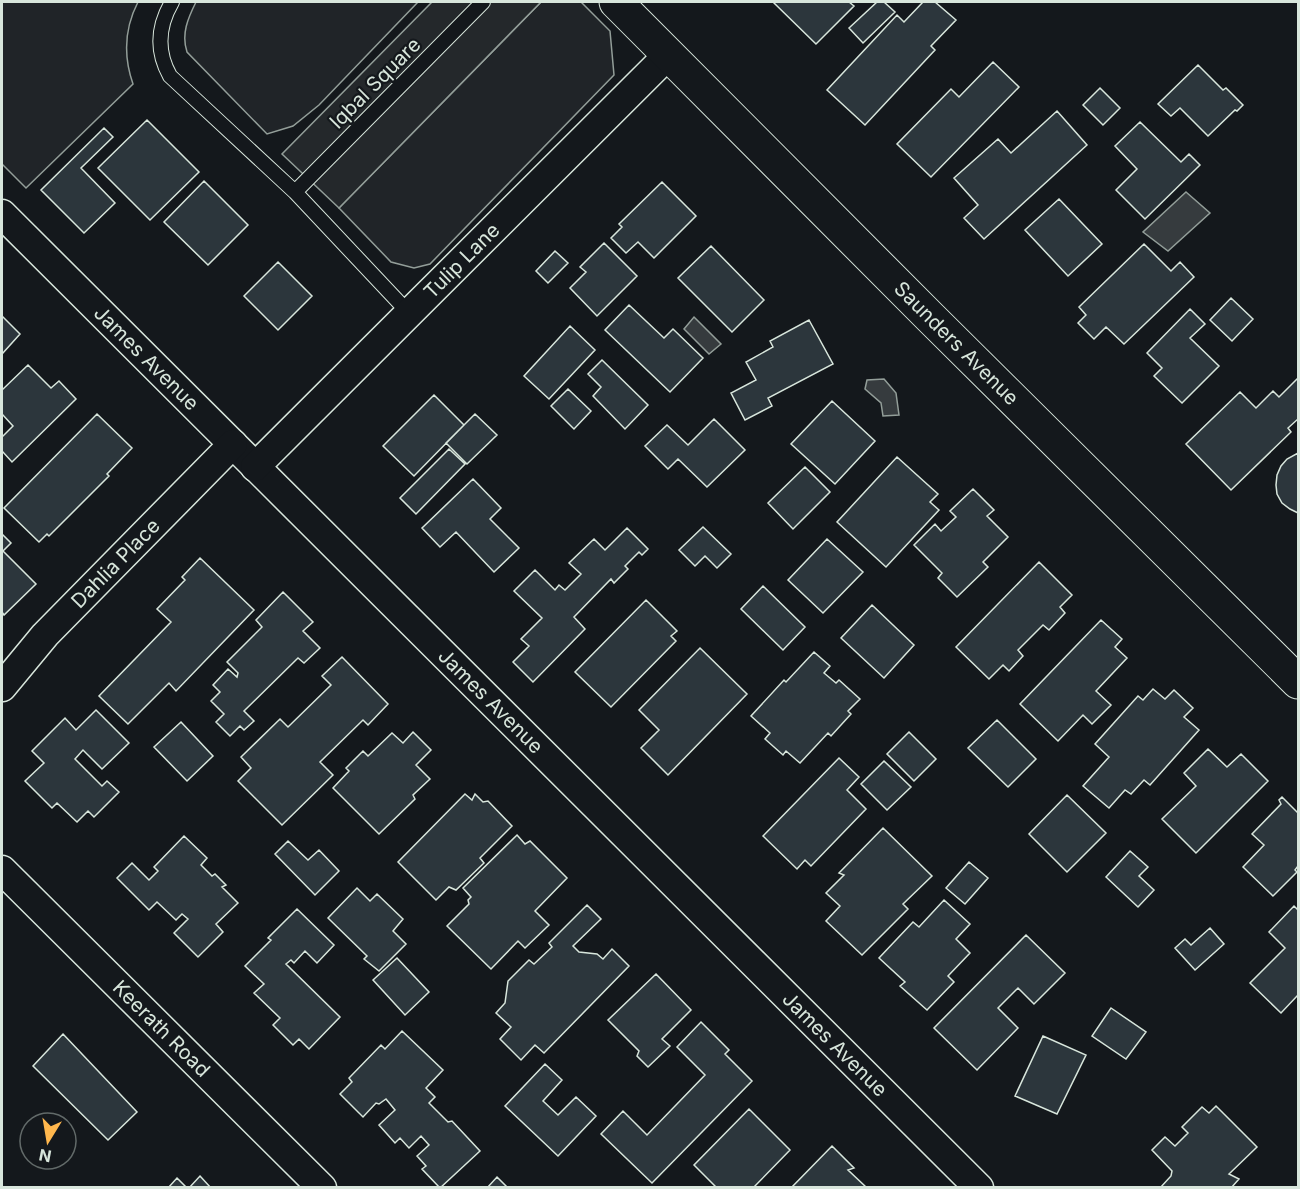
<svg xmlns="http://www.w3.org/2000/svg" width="1300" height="1189" font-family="Inter,sans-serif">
<rect width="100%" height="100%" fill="#14181c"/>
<!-- green -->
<path fill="#202428" stroke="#939e99" stroke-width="1.5" d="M2,2h136c-14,27 -15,53 -5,82l-107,104 -24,-24z
M196,2h222l-99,103 -26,21 -26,8 -80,-82c-6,-18 1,-34 9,-50z
M541,2h40l29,29 4,44 -184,189 -16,4 -23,-6 -52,-54z"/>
<!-- parking -->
<path fill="#24282b" stroke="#939e99" stroke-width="1.5" d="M432,2h109l-202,206 -57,-54z"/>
<!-- water -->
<path fill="#363b3e" stroke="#939e99" stroke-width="1.5" d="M1186,192l24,21 -42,38 -25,-19z
M694,317l27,27 -12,10 -25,-25z
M884,379l12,14 3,22 -16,1 -2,-13 -16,-14 2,-9z"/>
<!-- building -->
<path fill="#2c363c" stroke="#d8e6dc" stroke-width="1.5" d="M773,2h76l5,4 -38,38z
M877,2h7l11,10 -32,31 -14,-15z
M923,2h12l21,18 -25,26 4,4 -70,75 -38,-35 70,-75 7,7z
M993,62l26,25 -88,90 -34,-33 54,-55 8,8z
M1198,65l25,25 3,-2 17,17 -6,6 -2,-1 -27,26 -28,-28 -9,8 -13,-12z
M1100,88l20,20 -17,17 -20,-20z
M1057,111l30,34 -103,94 -20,-21 14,-13 -24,-27 44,-39 13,14z
M147,120l52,52 -49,48 -52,-52z
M1140,122l41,40 8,-8 11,11 -55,54 -29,-29 21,-21 -22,-23z
M104,128l9,9 -32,31 34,35 -31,30 -43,-43z
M204,181l44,44 -40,40 -44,-43z
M662,182l34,34 -42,42 -16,-16 -12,11 -15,-15 11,-11 -3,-3z
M1059,199l43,45 -34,32 -43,-46z
M604,243l33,33 -40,40 -27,-28 16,-16 -6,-5z
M1144,244l27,27 9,-9 14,15 -70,67 -18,-17 -12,12 -16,-16 8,-8 -7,-8z
M711,246l53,54 -32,32 -54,-54z
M555,251l13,12 -20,20 -12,-12z
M278,262l34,34 -34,34 -34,-34z
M1231,298l22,21 -21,22 -22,-21z
M629,305l35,33 9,-9 30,29 -33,34 -65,-62z
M1190,309l15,15 -15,14 29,28 -37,37 -28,-27 8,-8 -15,-15z
M2,316l18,18 -18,20z
M809,320l24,44 -65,34 4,8 -27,14 -14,-27 25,-13 -10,-18 27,-15 -3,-6z
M570,326l25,24 -46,49 -25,-23z
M602,360l46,45 -23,24 -32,-33 8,-9 -13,-13z
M28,365l23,23 8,-7 17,18 -64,63 -10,-11v-14l11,-11 -11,-12v-24z
M1298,378v41l-10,9 3,4 -60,58 -45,-46 54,-52 16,16 17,-17 6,6z
M568,389l23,22 -17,18 -23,-23z
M434,395l30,30 -50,51 -31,-30z
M832,401l43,40 -40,43 -44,-40z
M97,414l35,34 -25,26 2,2 -60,60 -2,-2 -8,8 -35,-34z
M475,414l22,21 -30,29 -21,-21z
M714,419l31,31 -38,37 -29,-28 -10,10 -23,-23 22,-21 21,20z
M449,449l16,15 -49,50 -16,-16z
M1298,453v60l-8,-4 -8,-6 -5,-9 -1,-9 1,-10 4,-9 6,-7z
M897,457l41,37 -8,8 9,8 -53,57 -49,-45z
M805,467l25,25 -37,37 -25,-26z
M473,479l28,29 -11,11 29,29 -25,24 -38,-40 -16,15 -18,-19z
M973,489l21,21 -7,6 21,21 -25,25 5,5 -31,30 -19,-19 4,-5 -28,-28 21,-21 6,7 15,-14 -6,-6z
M703,527l28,27 -14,14 -12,-12 -10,10 -16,-16z
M627,528l21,21 -6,6 -3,-3 -14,14 3,3 -14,14 -3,-4 -37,38 11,12 -52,53 -20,-20 16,-16 -8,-7 21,-21 -28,-27 21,-21 20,20 4,-5 6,5 16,-16 -12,-11 25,-24 11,11z
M2,534l9,9 -8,8 33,33 -32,31 -2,-3z
M827,539l36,33 -40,41 -35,-33z
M200,558l54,52 -78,81 -7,-8 -41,41 -29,-28 72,-74 -14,-13 28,-29 -3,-3z
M1039,562l33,33 -12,12 5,6 -16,17 -6,-5 -25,25 5,6 -14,15 -6,-6 -14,14 -33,-32z
M763,586l42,41 -22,23 -42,-41z
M283,592l30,30 -10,9 17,17 -16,15 -6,-5 -54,53 10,10 -10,9 -4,-4 -10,10 -14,-14 8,-8 -13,-13 9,-9 -7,-7 15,-16 9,8 1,-4 -11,-11 35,-35 -6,-7z
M646,600l31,31 -6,5 5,5 -65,66 -36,-35z
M872,605l42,40 -30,33 -43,-40z
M1101,620l21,19 -7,8 12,11 -31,33 15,14 -19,19 -9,-9 -25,26 -38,-37z
M700,648l47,46 -79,81 -27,-27 18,-18 -20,-20z
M814,652l16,14 -6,7 12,10 3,-3 21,19 -12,12 3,3 -20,22 -3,-3 -28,30 -14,-12 -3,4 -18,-16 5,-6 -19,-17 33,-36 2,2z
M342,657l46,47 -20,21 -5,-5 -43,42 13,13 -51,50 -44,-44 13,-13 -10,-11 39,-38 8,8 43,-42 -9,-9z
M1153,689l12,10 9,-9 19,18 -9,9 15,13 -49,55 -6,-5 -13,14 -6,-4 -16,18 -26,-22 26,-29 -14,-13 43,-48 5,4z
M96,710l33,33 -27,26 -19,-19 -8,9 27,27 5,-5 12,11 -25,25 -6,-6 -11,11 -20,-19 -5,5 -27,-27 19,-18 -12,-12 33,-33 11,12z
M997,720l39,39 -28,28 -40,-39z
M181,722l32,34 -26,25 -33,-34z
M413,732l18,18 -15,15 14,14 -17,16 2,4 -36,35 -46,-46 16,-17 -3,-3 17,-17 5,5 24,-23 11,10z
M909,732l27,27 -22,22 -27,-27z
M1208,749l19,18 14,-13 27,27 -72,72 -34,-34 34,-33 -12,-13z
M839,758l20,19 -12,13 19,19 -55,57 -6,-6 -8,9 -34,-33z
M884,761l27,26 -24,23 -26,-26z
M465,794l7,6 3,-6 8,8 5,-1 24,25 -32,32 4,5 -28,27 -7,-3 -13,13 -38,-38z
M1067,795l39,38 -39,39 -38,-38z
M1282,797l16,16v53l-3,4 2,2 -24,24 -30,-29 21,-22 -12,-11 29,-30 -2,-4z
M883,828l49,48 -29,28 5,5 -46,46 -36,-34 14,-15 -14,-13 18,-18 -5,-2z
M517,835l8,9 5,-3 37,37 -32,33 14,14 -24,23 -7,-7 -27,28 -44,-43 22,-22 -1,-4 3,-3 -8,-9z
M184,836l23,22 -6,7 11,11 3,-2 11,11 -4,2 16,16 -22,21 7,8 -25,25 -24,-24 14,-14 -6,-5 -6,6 -19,-18 -8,8 -32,-32 15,-15 17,17 9,-9 -4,-4z
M288,841l20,19 11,-10 20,21 -24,24 -40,-41z
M1130,851l18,16 -9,9 15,14 -16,17 -32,-30z
M969,862l19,16 -23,26 -19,-16z
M357,888l13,13 7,-7 26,25 -10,12 13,13 -27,27 -15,-12 3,-3 -39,-38z
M944,900l26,24 -14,15 14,14 -22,23 6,6 -27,28 -27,-24 5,-4 -26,-24 34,-36 6,5z
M587,905l14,14 -28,27 6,6 18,2 6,5 9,-10 17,17 -85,87 -9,-8 -14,15 -21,-21 11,-12 -15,-14 9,-10 3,-22 21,-21 5,4 18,-17 -3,-4z
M1294,906l4,4v85l-17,18 -31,-30 35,-35 -16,-16z
M297,909l37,36 -17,18 -12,-12 -11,12 -3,-3 -5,4 54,53 -31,32 -10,-10 -6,6 -20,-20 7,-7 -26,-25 10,-9 -19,-18 26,-26 -3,-2z
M1210,928l14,16 -29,26 -20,-22 10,-9 6,6z
M1026,935l39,38 -31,31 -16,-16 -20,20 20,20 -41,42 -43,-42z
M397,958l32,34 -24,23 -32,-35z
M656,974l35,36 -29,29 8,7 -22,21 -11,-11 2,-5 -31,-31z
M1111,1008l35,24 -20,27 -34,-23z
M701,1022l28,28 -4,4 27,27 -100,102 -51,-49 22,-23 24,24 58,-60 -28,-28z
M402,1031l41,39 -17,18 9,9 -6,6 19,19 4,-1 28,30 -40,37 -18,-19 4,-3 -9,-10 12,-11 -8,-9 -12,12 -9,-10 -5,5 -16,-18 16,-15 -9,-11 -7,5 -3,-1 -13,14 -23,-23 12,-12 -3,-4 32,-33 4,4z
M63,1034l74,78 -29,28 -75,-74z
M1043,1036l43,19 -29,59 -42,-18z
M545,1064l17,16 -19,21 15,14 18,-18 20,19 -38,40 -53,-50z
M1216,1106l41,41 -28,27 10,5 -8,9h-71l11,-12 1,-5 -20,-21 13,-13 10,9 13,-13 -6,-6 20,-20 7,6z
M749,1109l41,41 -37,38h-36l-23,-23z
M832,1146l22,22 -6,2 18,17 -75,1z
M200,1176l11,12h-22z
M497,1177l11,11h-21z
M177,1178l10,10h-19z"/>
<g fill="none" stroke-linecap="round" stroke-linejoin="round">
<!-- lane casing -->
<g stroke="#d8e6dc" stroke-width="16">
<path id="lane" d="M172,2c-14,24 -16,49 -2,74l125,116 113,120
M295,192l188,-190"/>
</g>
<!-- street casing -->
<g stroke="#d8e6dc" stroke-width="31">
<g id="street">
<path id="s1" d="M2,214l977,974"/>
<path id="s2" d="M255,467l414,-413"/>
<path id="s3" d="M2,687l43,-52 188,-191"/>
<path id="s4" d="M2,870l320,318"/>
</g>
</g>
<!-- secondary casing -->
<g stroke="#d8e6dc" stroke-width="35">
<g id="secondary">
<path id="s5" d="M616,2l314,315 368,365"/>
</g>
</g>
<!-- lane -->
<use href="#lane" stroke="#14181c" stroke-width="14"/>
<!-- street -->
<use href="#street" stroke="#14181c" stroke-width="28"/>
<!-- secondary -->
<use href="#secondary" stroke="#14181c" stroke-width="33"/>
</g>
<g text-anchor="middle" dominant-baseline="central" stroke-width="4.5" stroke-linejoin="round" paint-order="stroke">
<!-- street labels -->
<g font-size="20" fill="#d8e6dc" stroke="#14181c">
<text transform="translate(375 83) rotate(-45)">Iqbal Square</text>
<text stroke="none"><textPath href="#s2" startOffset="292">Tulip Lane</textPath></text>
<text stroke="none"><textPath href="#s5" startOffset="482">Saunders Avenue</textPath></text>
<text stroke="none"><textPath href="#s1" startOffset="204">James Avenue</textPath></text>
<text stroke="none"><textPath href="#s3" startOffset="168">Dahlia Place</textPath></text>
<text stroke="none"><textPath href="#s1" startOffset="690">James Avenue</textPath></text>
<text stroke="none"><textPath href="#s4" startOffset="225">Keerath Road</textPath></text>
<text stroke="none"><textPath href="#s1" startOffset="1176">James Avenue</textPath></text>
</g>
</g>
<!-- border -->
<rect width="1300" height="1189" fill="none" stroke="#d8e6dc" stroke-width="6"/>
<!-- north arrow -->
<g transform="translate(48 1141) rotate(191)"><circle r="28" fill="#14181c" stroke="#626a69" stroke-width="1.5"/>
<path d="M0-4.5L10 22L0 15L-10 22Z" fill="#ffb74d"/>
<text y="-9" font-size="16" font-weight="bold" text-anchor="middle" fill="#d8e6dc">N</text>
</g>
</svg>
